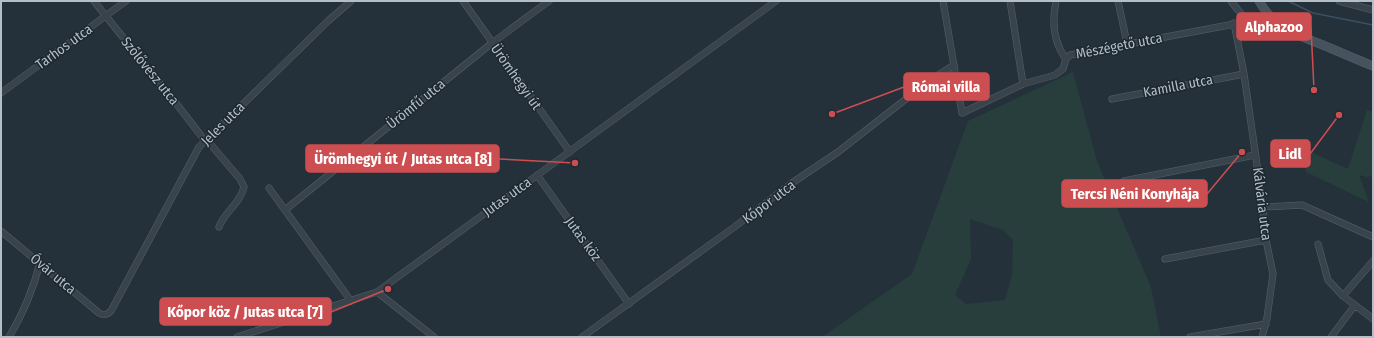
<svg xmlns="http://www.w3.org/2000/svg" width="1374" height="338" font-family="'Fira Sans Condensed',sans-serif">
<rect width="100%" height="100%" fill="#24313b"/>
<!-- green -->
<path fill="#273e3c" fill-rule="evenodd" d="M1073,72l24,89 54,126 10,50h-339l90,-63 56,-153zM970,219l33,11 10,10 -1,35 -7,25 -39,4 -11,-9 16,-36z
M1367,110l6,2v64l-6,1 -8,-2 10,27 -63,-30 -4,-24 46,21z"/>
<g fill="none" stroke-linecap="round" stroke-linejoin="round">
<!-- stream -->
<path stroke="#395061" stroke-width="1.5" d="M1288,1l25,12 60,12"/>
<!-- street casing -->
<g stroke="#566169" stroke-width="7">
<path id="street" d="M94,1c37,47 75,92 111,140
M463,1l107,151
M943,1l19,112 61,-29 32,-9 8,-6 3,-10 4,-4 175,-33 23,-7
M1010,1l13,83
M1056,1c-4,20 -3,41 10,58
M1118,1l9,42
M1231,1l11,14 3,7
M1339,1l34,9
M1234,23l10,51 19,133 3,33 7,34 -6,44 -5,19
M1,93l125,-92
M1112,99l132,-25
M206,139l34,40 4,8c-4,17 -19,24 -25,40
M537,175l92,129
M1124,181l131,-26
M269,188l82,113
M1263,207l39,-2 71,32
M285,210l207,-167 57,-42
M1,231l98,82c5,3 8,2 12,-2l88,-164 129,-126 23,-20
M1318,244l10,36 15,16 30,23
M1165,259l101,-19
M377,292l57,45
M1343,296l30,-35
M9,337c14,-23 24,-47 31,-74
M237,337l140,-45 399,-291
M582,337l151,-109 59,-45 46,-31 91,-71 25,-16
M1190,337l76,-13
M1331,337l24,-32"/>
</g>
<!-- secondary casing -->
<g stroke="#566169" stroke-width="9">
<path id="secondary" d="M1259,1c18,31 41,34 71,47 14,6 28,12 43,18"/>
</g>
<!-- street -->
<use href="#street" stroke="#38434b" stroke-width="6"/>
<!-- secondary -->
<use href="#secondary" stroke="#46535e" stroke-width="8"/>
</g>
<g text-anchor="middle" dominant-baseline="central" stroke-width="3" stroke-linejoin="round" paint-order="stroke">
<!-- street labels -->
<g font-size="14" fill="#b3bec7" stroke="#1d2830">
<text transform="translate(1119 46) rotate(-11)">Mészégető utca</text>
<text transform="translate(64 47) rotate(-36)">Tarhos utca</text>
<text transform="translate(150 71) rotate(51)">Szőlővész utca</text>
<text transform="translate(516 77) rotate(55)">Ürömhegyi út</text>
<text transform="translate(1178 86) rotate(-11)">Kamilla utca</text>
<text transform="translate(416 104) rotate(-39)">Ürömfű utca</text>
<text transform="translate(223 124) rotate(-45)">Jeles utca</text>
<text transform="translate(507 197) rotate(-36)">Jutas utca</text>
<text transform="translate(769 202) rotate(-37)">Kőpor utca</text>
<text transform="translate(1262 204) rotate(83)">Kálvária utca</text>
<text transform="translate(583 239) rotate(54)">Jutas köz</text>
<text transform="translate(53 274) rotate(40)">Óvár utca</text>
</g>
</g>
<!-- callouts -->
<path fill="none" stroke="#cd4e50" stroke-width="1.5" d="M1314 90L1311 27M832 114L904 87M1339 115L1310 154M575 163L499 159M1242 152L1207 194M388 289L331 312"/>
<g fill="#cd4e50" stroke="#1d2830" stroke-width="1.5">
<circle cx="1314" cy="90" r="4"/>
<circle cx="832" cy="114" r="4"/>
<circle cx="1339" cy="115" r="4"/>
<circle cx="575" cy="163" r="4"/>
<circle cx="1242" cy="152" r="4"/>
<circle cx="388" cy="289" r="4"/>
</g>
<g fill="#cd4e50" stroke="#cd4e50" stroke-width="1.5">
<rect x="1237" y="13" width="74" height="27" rx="4"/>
<rect x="904" y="73" width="85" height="27" rx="4"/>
<rect x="1271" y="140" width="39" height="27" rx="4"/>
<rect x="306" y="145" width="193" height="27" rx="4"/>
<rect x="1062" y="180" width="145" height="27" rx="4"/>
<rect x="160" y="298" width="171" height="27" rx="4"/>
</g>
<g font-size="15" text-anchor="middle" font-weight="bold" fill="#fff">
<text x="1274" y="32">Alphazoo</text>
<text x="946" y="92">Római villa</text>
<text x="1290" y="159">Lidl</text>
<text x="403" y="164">Ürömhegyi út / Jutas utca [8]</text>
<text x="1135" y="199">Tercsi Néni Konyhája</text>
<text x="245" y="317">Kőpor köz / Jutas utca [7]</text>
</g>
<!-- border -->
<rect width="1374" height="338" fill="none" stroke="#b3bec7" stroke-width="4"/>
</svg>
